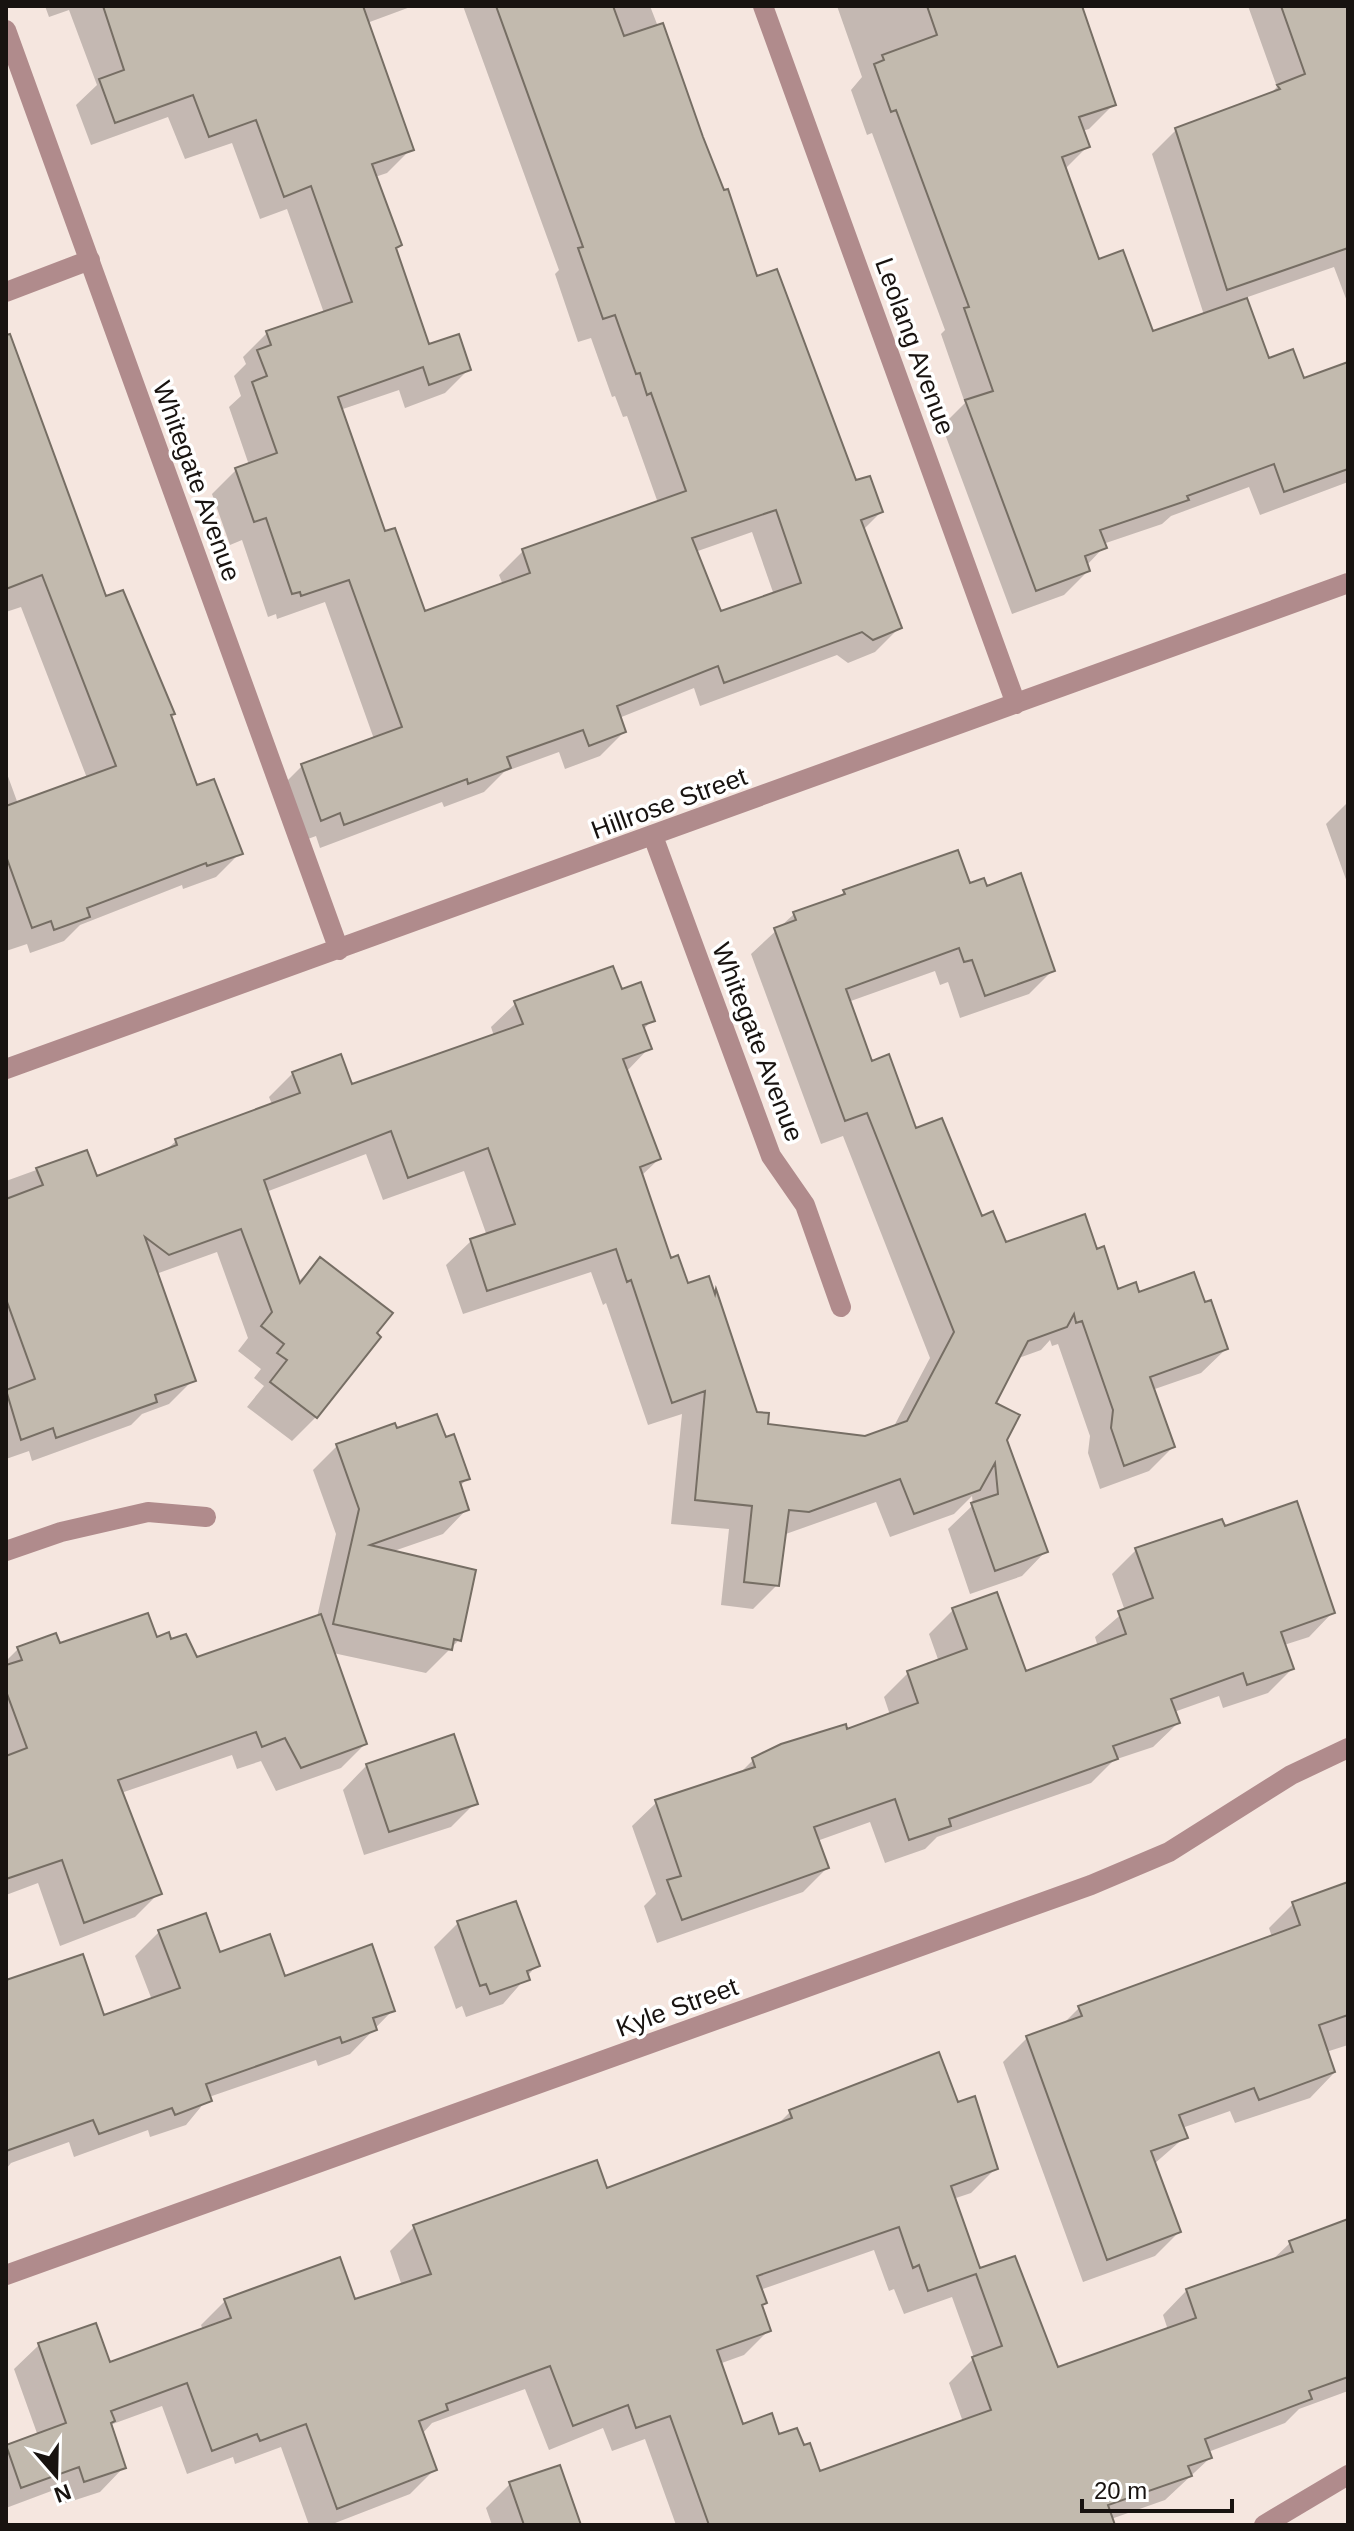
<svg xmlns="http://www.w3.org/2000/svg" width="1354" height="2531" font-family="Helvetica,sans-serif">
<rect width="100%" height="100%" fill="#f5e6df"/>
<!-- shadow -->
<path fill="#0003" fill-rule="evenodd" d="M45,6h368l-46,17 44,126 -24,24 -12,4 24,68 -5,5 33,97 42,22 -24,24 -40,15 -6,-18 -59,20 44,123 40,81 79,-29 -4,-10 24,-24 135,-48 -31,-87 -4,1 -8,-21 -3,1 -21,-59 -13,4 -23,-68 4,-4 -96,-264h187l106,273 99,204 26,29 -18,18 36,98 -24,24 -27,11 -11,-8 -137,51 -6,-18 -75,30 5,14 -24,24 -35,13 -6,-17 -55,20 -20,20 -40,15 -2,-5 -122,46 -4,-12 -19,7 -19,-53 24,-24 72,-27 -49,-137 -48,17 -1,-5 -8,3 -26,-77 -12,5 -18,-51 24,-24 13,-5 -20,-58 12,-11 -7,-20 12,-12 -3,-7 24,-24 57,-20 -37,-104 -27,10 -28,-76 -47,16 -17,-42 -77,28 -15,-40 21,-20 -28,-75 -20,7zM752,532l22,63 -54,18 -25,-61z
M837,6h249l-4,5 31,94 -24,24 -7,2 5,16 -23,23 33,91 54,72 53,-18 -52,-161 25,-25 92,-34 8,-8 -29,-81h100v298l-14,-37 -89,31 22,62 35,20 46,-16v118l-88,33 -11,-28 -78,29 -9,8 -59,20 1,3 -18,19 2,5 -24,24 -52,19 -70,-188 23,-23 -24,-69 4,-4 -73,-197 -5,2 -16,-45 11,-13z
M6,412l164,304 25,72 45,65 -24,24 -33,12 -1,-4 -102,40 -16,16 -34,12 -3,-9 -21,7v-180l12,33 69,-26 -66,-171 -15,5z
M1348,802v83l-22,-61z
M969,886l17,2 67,82 -24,24 -69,24 -12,-36 -8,3 -5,-14 -87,31 22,61 45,68 65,88 25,26 91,6 21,40 87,13 22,45 -25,24 -49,17 21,57 -24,24 -49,18 -12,-36 2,-17 -32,-92 -6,2 -2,-6 -9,10 -25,9 -23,45 53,147 -24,25 -52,18 -22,-65 25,-24 -1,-9 -18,18 -64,23 -14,-35 -93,33 -6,50 -24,24 -32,-4 8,-76 -58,-5 11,-110 -34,11 -42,-122 -3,2 -12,-33 -128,42 -17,-49 25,-24 16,-5 -23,-65 -81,29 -17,-46 -100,38 32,90 22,-22 -4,157 -24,24 -45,-34 17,-21 -10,-8 7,-9 -23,-18 10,-13 -31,-86 -61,22 37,106 -24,24 -27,10 -11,11 -99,36 -3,-10 -23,8v-278l80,-29 10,27 69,-28 11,-10 96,-37 -3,-7 24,-24 58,13 143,-50 -3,-9 25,-24 105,-11 31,28 -9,10 6,18 -23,24 33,87 -18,17 29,84 17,26 28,7 41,120 10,13 100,12 27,-10 37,-70 -87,-222 -22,8 -70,-190 43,-40 43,-15 7,-7z
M396,1430l48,9 24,39 -9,9 8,22 -24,25 -52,18 68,88 -33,33 -93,-20 32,91 -24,24 -65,23 -15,-30 -24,8 -5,-14 -111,38 38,100 -24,24 -75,29 -22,-63 -32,12v-234l12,-12 137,-10 15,3 26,17 121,-42 19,-83 -23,-64 24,-24z
M1223,1529l110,83 -24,25 -25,8 8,24 -24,24 -45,15 -4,-12 -45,16 4,11 -25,24 -39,13 -23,23 -154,54 -12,12 -40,14 -15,-41 -53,19 10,27 -24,24 -146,51 -13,-37 12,-12 -24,-68 25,-24 82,-28 14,-14 137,-45 -6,-18 24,-24 31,-11 -10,-28 24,-24 72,64 73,-27 -3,-10 30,-26 -13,-37 24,-24z
M367,1765l108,38 -24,24 -87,28 -21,-65z
M1293,1904l55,2v139l-22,7 8,21 -24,25 -75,25 -5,-12 -48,17 3,9 -31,27 25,68 -24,24 -72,26 -80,-220 24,-24 34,-12 18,-18 193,-71 -3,-9z
M458,1923l79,42 -34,39 -37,13 -4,-11 -6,3 -22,-62z
M159,1932l125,46 109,32 -43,44 -32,12 -2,-6 -107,37 -23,28 -36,12 -2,-7 -74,27 -5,-15 -58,21 -5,6v-186l97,35 49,-18 -17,-44z
M957,2104l39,64 -25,25 -18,6 25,72 78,98 112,-39 -5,-15 24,-25 83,-28 20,-19 58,-21v169l-49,18 -14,14 -77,29 2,6 -45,42 -54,19 2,6h-437l-31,-86 -33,12 -9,-23 -54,22 -24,-61 -93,34 -10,11 13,35 -25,25 -80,31h-21l-28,-78 -46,17 -2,-7 -46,17 -25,-68 -52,19 14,42 -24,25 -40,13 -6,-15 -48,18v-61l32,-11 -24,-67 25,-24 70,19 94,-34 -2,-5 24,-24h129l48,-15 -12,-35 24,-24 192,-37 170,-64 14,-14zM874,2250l15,41 5,-2 10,25 48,-17 22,61 -25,25 14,39 -144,51 -41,-36 -36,-11 -23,-62 25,-9 25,-25 -9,-23 4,-4 -4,-13z
M510,2484l69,41h-87l-6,-17z"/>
<!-- building -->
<path fill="#c2baae" stroke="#766e64" stroke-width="2" fill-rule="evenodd" d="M103,6h260l51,144 -42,14 30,81 -6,3 33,96 30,-10 12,36 -42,15 -6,-18 -85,30 47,134 10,-3 30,83 105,-38 -8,-24 164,-58 -35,-98 -4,2 -7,-22 -4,1 -21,-59 -12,4 -25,-71 5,-1 -87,-241h117l11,30 39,-13 40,114 21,53 4,-1 29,87 20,-7 79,211 14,-4 13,36 -22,8 41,108 -29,12 -11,-8 -138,51 -6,-17 -101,40 9,26 -37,14 -6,-16 -76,27 4,11 -43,16 -1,-5 -123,46 -4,-12 -19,8 -20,-57 101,-37 -53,-147 -48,16 -1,-4 -8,2 -26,-76 -12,4 -19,-54 42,-15 -25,-71 15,-6 -10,-26 14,-5 -5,-14 86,-29 -41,-116 -27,11 -28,-77 -47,17 -16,-42 -78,28 -16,-44 25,-9zM776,510l25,73 -80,28 -29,-73z
M927,6h155l34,99 -37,12 11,30 -28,10 37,102 24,-9 30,81 94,-33 22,60 24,-9 11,29 44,-16v107l-64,23 -10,-28 -87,32 2,4 -89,30 7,18 -22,8 5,15 -54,20 -71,-191 28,-9 -29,-83 5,-1 -73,-197 -5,2 -17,-48 10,-4 -2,-5 55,-20z
M1281,6h67v242l-121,42 -52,-162 105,-39 -3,-4 28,-11z
M10,334l96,262 17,-6 52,124 -4,1 26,70 17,-6 29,75 -36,12 -1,-3 -119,45 3,9 -36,13 -3,-9 -19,7 -26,-72v-50l110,-40 -74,-191 -36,14v-254z
M958,850l12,33 14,-5 3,8 34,-13 34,98 -70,25 -13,-36 -8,2 -5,-14 -113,41 26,72 17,-7 27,74 26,-10 40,98 11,-5 13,31 79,-28 12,35 7,-3 14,43 18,-7 3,10 55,-20 11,30 6,-2 17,49 -78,28 25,70 -51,19 -13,-38 2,-18 -31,-89 -6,2 -2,-9 -7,13 -39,14 -32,62 24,12 -13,25 41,112 -53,19 -24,-68 27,-9 -3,-31 -15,27 -66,24 -14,-35 -91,33 -20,-2 -10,76 -35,-4 8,-76 -57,-6 10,-109 -33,12 -41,-123 -4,2 -11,-33 -129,42 -17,-52 45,-15 -27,-76 -80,30 -17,-47 -127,49 36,103 20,-26 73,56 -16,20 4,4 -64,81 -47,-36 17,-22 -10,-7 7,-9 -23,-18 11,-14 -31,-83 -72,26 -24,-18 51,144 -41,14 2,7 -101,36 -3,-10 -32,12 -15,-50 29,-11 -29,-80v-100l37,-14 -7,-17 51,-18 10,26 80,-31 -2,-6 125,-46 -8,-21 49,-18 11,30 171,-60 -9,-23 99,-35 9,23 19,-7 14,39 -12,4 9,24 -29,10 38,100 -21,8 31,91 7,-3 10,28 21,-7 6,18 1,-5 41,123 12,1 -1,11 97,12 42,-15 47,-89 -87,-219 -22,8 -71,-193 22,-8 -3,-8 52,-18 -2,-4z
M437,1414l9,23 8,-3 16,45 -10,3 9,28 -99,35 106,25 -15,71 -7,-2 -2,11 -119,-26 26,-115 -23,-65 59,-21 2,5z
M1297,1501l38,112 -54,19 13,37 -47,16 -4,-12 -72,26 9,24 -67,23 5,13 -169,60 2,7 -42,14 -14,-41 -81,28 15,41 -147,52 -15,-40 14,-4 -26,-76 100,-33 -3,-9 29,-14 65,-20 1,5 71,-26 -11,-32 60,-22 -15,-41 45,-16 29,79 100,-37 -8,-23 35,-13 -18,-50 87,-29 3,7z
M148,1613l9,24 12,-5 2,7 15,-5 11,23 124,-43 46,130 -66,24 -16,-30 -23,9 -6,-15 -138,48 44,114 -78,29 -22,-63 -56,19v-123l21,-8 -21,-57v-26l16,-5 -5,-13 39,-14 4,10z
M454,1734l24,70 -89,28 -23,-68z
M1348,1882v133l-29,10 16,47 -76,28 -5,-12 -75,27 9,23 -37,13 30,81 -74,28 -81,-224 56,-20 -4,-10 222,-81 -8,-23z
M516,1901l24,65 -13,5 3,9 -40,14 -4,-10 -6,2 -23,-65z
M206,1913l14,39 50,-18 15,42 87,-32 23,67 -22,7 4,12 -35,13 -2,-6 -134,47 6,17 -37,14 -3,-7 -73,26 -6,-14 -87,31v-171l77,-26 21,61 76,-27 -22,-58z
M939,2052l19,50 17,-6 23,73 -47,17 29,82 35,-12 43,111 138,-49 -10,-29 107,-37 -4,-11 59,-22v158l-39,14 3,8 -107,40 7,19 -24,8 4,10 -84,29 7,20h-406l-39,-109 -34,12 -8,-23 -55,21 -23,-60 -104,38 2,6 -29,11 18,49 -100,39 -31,-85 -46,17 -3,-7 -45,17 -25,-68 -76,28 4,10 -4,2 15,45 -42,14 -5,-15 -58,21 -15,-43 60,-22 -28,-80 58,-20 14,39 121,-44 -7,-19 116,-42 15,42 76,-25 -18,-49 184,-65 10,28 185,-70 -3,-8zM899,2227l14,41 6,-3 9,26 48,-17 26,72 -30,11 19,53 -171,61 -10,-28 -6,2 -7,-17 -18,6 -7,-21 -29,11 -26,-74 54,-19 -9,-26 5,-2 -10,-27z
M560,2465l21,60h-57l-15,-43z"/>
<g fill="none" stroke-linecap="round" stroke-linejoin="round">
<!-- minor -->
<path stroke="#b08b8c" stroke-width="20" d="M763,6l253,698
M6,30l333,920
M6,292l84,-32
M653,836l118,320 34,49 36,102
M6,1069l1342,-486
M6,1551l55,-19 87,-20 58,5
M6,2275l1085,-390 78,-33 122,-77 57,-27
M1264,2525l84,-50"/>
</g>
<g text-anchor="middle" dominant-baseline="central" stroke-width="7" stroke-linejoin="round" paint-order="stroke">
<!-- street labels -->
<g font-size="26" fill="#181310" stroke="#fff">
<text transform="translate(915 346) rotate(70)">Leolang Avenue</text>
<text transform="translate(197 481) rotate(70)">Whitegate Avenue</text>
<text transform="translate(669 803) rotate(-20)">Hillrose Street</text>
<text transform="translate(758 1042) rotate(69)">Whitegate Avenue</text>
<text transform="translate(677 2007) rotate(-20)">Kyle Street</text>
</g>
</g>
<!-- border -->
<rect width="1354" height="2531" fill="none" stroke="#181310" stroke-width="16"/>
<!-- north arrow -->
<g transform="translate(56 2475) rotate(160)" stroke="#ffffff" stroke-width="6" paint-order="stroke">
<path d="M0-6L14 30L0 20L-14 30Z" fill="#181310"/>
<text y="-12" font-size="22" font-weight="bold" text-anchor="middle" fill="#181310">N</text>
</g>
<!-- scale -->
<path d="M1082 2499v12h150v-12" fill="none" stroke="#181310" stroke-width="4"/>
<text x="1094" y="2499" font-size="24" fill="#181310" stroke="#ffffff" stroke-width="6" paint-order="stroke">20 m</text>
</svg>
